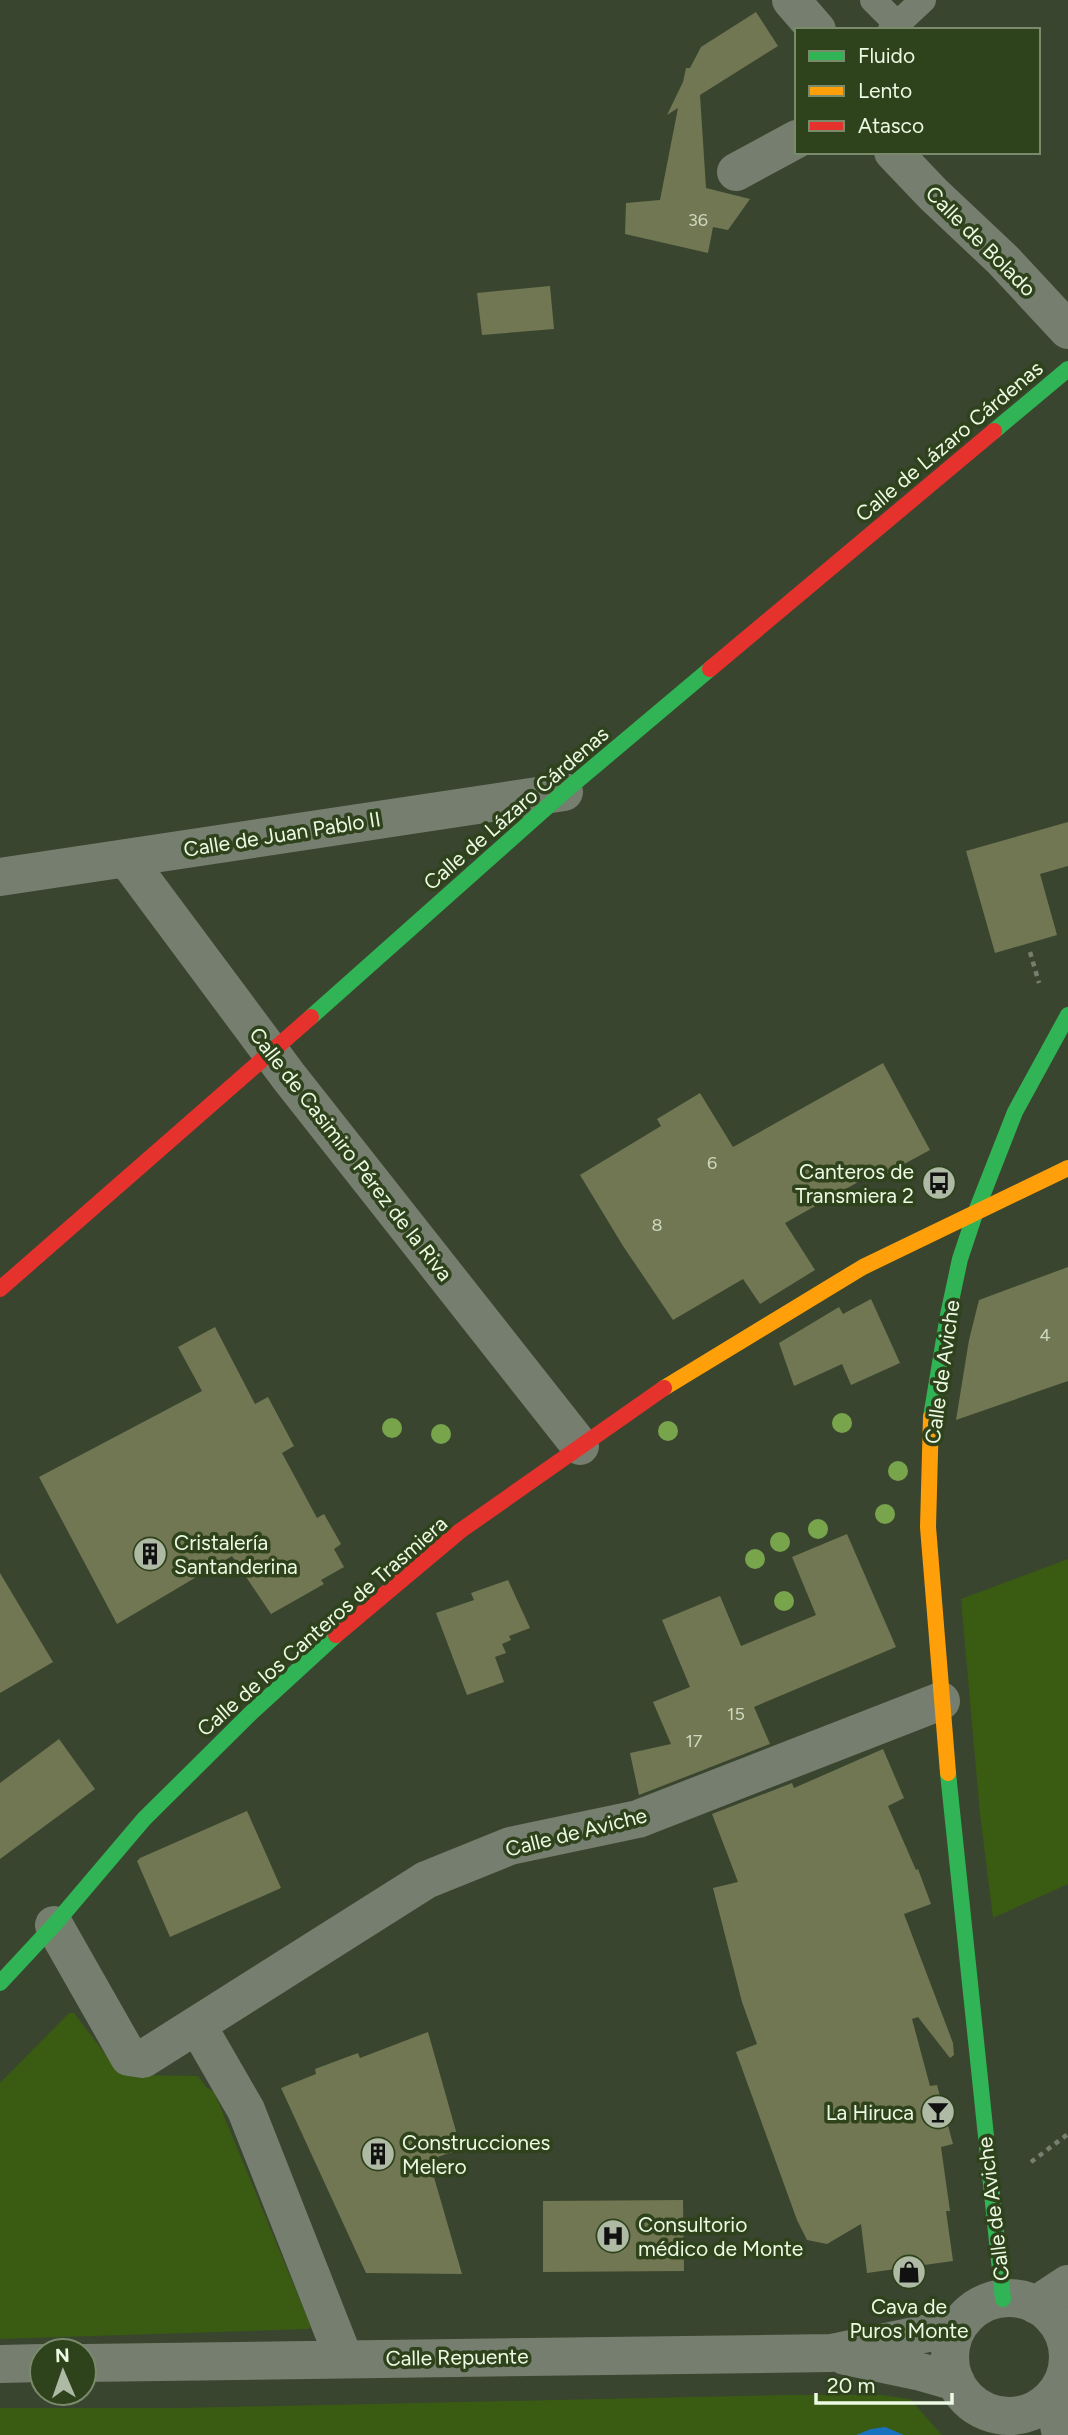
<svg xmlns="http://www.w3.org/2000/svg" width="1068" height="2435" font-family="Figtree,sans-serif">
<rect width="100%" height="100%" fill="#3a452f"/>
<!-- green -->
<path fill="#3a5b12" d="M1068,1559v325l-75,34 -13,-104 -19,-215z
M69,2013h5l44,58 17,4 63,1 8,11 8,5 97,235 -3,2 -308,10v-256z
M787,2395h94l29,4 32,36h-942v-27h180z"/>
<!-- water -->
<path fill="#1872c0" d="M885,2427l19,8h-48l15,-6z"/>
<!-- building -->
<path fill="#717752" d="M756,12l22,34 -78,49 6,93 44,11 -22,31 -15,-3 -5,26 -83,-19 1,-31 34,-3 18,-92 -11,7 16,-33 3,-14h4l11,-21z
M550,286l4,43 -72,6 -5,-42z
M1068,822v44l-28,8 17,61 -62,18 -29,-102z
M883,1063l47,87 -50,27 -4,-5 -91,51 30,47 -55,34 -17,-25 -70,41 -50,-74 -43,-71 81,-49 -4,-7 43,-26 33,54z
M1068,1267v114l-112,39 13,-80 10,-40z
M871,1299l29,64 -49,22 -9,-21 -48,22 -15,-43 60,-36 4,7z
M215,1327l40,77 13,-7 26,49 -12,7 35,65 7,-4 17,30 -7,5 10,18 -23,13 3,4 -53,30 -39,-58 -115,68 -78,-147 163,-86 -24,-44z
M847,1534l49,113 -142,60 16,37 -131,51 -9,-42 41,-9 -18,-42 37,-15 -28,-67 58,-24 21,50 75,-31 -24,-58z
M0,1573l53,89 -53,31z
M508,1580l22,48 -21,8 2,4 -9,4 4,9 -11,4 9,25 -37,13 -31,-82 38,-13 -3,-7z
M59,1739l36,50 -95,70v-76z
M883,1749l21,49 -16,8 28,64 2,-1 13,35 -27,10 49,129 1,12 -4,3 -32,-41 -6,2 18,67 7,-1 16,59 -12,3 9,64h-4l7,50 -86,12 -6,-49 -34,20 -20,-4 -10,-20 -61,-168 21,-8 -15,-42 -29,-114 25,-6 -26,-68 80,-31 2,5z
M247,1811l34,77 -111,49 -33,-76 3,-3z
M428,2032l33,117 -32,11 33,114 -96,-1 -85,-185 35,-14 -1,-5 43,-16 2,5z
M683,2200l1,71 -141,1v-71z"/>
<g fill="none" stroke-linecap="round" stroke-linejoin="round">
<!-- path -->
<path stroke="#767e6f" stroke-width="4.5" stroke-dasharray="5 5" stroke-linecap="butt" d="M1030,952l9,31
M1031,2162l37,-28"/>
<!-- lane -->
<path stroke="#767e6f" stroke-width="26" d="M873,0l24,24
M891,30l32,-30"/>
<!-- street -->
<path stroke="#767e6f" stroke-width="38" d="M791,0l26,30
M893,152l40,42 70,66 65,70
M736,172l61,-33
M126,858l163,219 291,369
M0,877l564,-85
M54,1925l75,132 14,2 283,-179 84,-34 128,-27 303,-118
M197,2025l49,85 98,249
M950 2357a59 59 0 1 1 118 0a59 59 0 1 1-118 0Z
M1036,2305l32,-21
M845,2356l76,16 35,10
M84,2363l747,-10 127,-26
M0,2364l42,-1
M1053,2397l8,38"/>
<!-- fast -->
<path stroke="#30b455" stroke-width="16" d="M994,431l74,-62
M311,1017l253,-225 146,-123
M931,1417l17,-102 12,-56 15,-45 40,-102 53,-97
M948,1773l55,526
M0,1983l54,-58 90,-106 108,-107 84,-77"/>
<!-- slow -->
<path stroke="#ff9f0a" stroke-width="16" d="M664,1388l199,-121 205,-99
M931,1417l-3,110 20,246"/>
<!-- jam -->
<path stroke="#e5322d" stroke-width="16" d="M710,669l284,-238
M0,1289l311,-272
M336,1635l124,-104 204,-143"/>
</g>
<!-- trees -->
<g fill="#78a44c">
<circle cx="842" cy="1423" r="10"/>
<circle cx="392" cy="1428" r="10"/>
<circle cx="668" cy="1431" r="10"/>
<circle cx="441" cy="1434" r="10"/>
<circle cx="898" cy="1471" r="10"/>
<circle cx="885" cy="1514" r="10"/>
<circle cx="818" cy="1529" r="10"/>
<circle cx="780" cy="1542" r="10"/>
<circle cx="755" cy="1559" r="10"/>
<circle cx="784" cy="1601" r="10"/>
</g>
<!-- icons -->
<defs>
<g id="bus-disc" transform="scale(1.75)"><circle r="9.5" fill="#aebaa4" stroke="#2e421c"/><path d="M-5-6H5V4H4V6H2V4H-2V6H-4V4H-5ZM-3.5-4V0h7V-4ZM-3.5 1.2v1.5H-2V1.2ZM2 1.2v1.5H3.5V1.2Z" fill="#111"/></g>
<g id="building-disc" transform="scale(1.75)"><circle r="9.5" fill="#aebaa4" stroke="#2e421c"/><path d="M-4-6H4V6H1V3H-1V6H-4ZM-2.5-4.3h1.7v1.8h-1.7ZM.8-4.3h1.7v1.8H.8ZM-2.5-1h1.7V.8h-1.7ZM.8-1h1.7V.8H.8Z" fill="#111"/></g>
<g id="bar-disc" transform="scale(1.75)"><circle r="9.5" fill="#aebaa4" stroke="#2e421c"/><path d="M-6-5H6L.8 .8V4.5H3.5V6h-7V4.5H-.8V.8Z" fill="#111"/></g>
<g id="hospital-disc" transform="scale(1.75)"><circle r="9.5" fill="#aebaa4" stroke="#2e421c"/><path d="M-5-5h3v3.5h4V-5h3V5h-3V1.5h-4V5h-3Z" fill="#111"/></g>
<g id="shop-disc" transform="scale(1.75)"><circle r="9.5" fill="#aebaa4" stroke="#2e421c"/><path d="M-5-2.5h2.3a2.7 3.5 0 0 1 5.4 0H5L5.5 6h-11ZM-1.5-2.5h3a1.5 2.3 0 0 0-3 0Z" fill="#111"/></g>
</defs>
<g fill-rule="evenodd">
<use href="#bus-disc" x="939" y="1183"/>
<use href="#building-disc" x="150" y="1554"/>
<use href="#bar-disc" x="938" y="2112"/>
<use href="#building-disc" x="378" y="2154"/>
<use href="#hospital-disc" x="613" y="2236"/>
<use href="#shop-disc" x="909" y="2272"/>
</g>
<g text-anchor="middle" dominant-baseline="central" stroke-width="7" stroke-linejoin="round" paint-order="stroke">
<!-- number labels -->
<g font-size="18" fill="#cdd8bf">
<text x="698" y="220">36</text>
<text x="712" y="1163">6</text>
<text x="657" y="1225">8</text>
<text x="1045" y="1335">4</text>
<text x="736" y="1714">15</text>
<text x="694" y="1741">17</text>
</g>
<!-- street labels -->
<g font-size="21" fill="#ecf9e3" stroke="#2e421c">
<text transform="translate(981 241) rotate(45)">Calle de Bolado</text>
<text transform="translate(949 441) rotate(-40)">Calle de Lázaro Cárdenas</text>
<text transform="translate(516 808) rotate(-41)">Calle de Lázaro Cárdenas</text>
<text transform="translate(282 834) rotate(-9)">Calle de Juan Pablo II</text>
<text transform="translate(351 1154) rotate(52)">Calle de Casimiro Pérez de la Riva</text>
<text transform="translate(942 1372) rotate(-82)">Calle de Aviche</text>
<text transform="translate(322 1626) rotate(-41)">Calle de los Canteros de Trasmiera</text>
<text transform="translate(576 1832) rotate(-14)">Calle de Aviche</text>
<text transform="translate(993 2209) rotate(-97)">Calle de Aviche</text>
<text transform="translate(457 2357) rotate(-1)">Calle Repuente</text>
</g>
<!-- poi labels -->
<g font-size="21" fill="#ecf9e3" stroke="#2e421c" text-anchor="start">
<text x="914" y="1171" text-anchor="end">Canteros de<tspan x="914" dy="24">Transmiera 2</tspan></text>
<text x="174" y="1542">Cristalería<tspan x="174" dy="24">Santanderina</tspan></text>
<text x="914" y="2112" text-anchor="end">La Hiruca</text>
<text x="402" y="2142">Construcciones<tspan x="402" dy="24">Melero</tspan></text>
<text x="638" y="2224">Consultorio<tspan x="638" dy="24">médico de Monte</tspan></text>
<text x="909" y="2306" text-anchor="middle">Cava de<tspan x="909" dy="24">Puros Monte</tspan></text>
</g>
</g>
<!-- legend -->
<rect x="795" y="28" width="245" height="126" fill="#2e421c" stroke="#7a8b6c" stroke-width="2"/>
<rect x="809" y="51" width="35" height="10" fill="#30b455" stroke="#7a8b6c" stroke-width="2"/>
<text x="858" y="63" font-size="21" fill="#ecf9e3">Fluido</text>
<rect x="809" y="86" width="35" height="10" fill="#ff9f0a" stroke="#7a8b6c" stroke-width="2"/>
<text x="858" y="98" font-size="21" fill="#ecf9e3">Lento</text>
<rect x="809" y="121" width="35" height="10" fill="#e5322d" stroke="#7a8b6c" stroke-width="2"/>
<text x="858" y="133" font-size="21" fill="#ecf9e3">Atasco</text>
<!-- north arrow -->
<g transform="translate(63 2372) rotate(358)"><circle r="33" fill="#2e421c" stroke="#7a8b6c" stroke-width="2"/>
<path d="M0-5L12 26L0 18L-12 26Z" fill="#aebaa4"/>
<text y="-10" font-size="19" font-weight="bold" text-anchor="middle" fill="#ecf9e3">N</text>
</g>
<!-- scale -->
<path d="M816 2393v10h136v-10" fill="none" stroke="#ecf9e3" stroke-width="3.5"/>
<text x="827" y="2393" font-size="21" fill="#ecf9e3" stroke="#2e421c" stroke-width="5" paint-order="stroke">20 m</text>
</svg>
